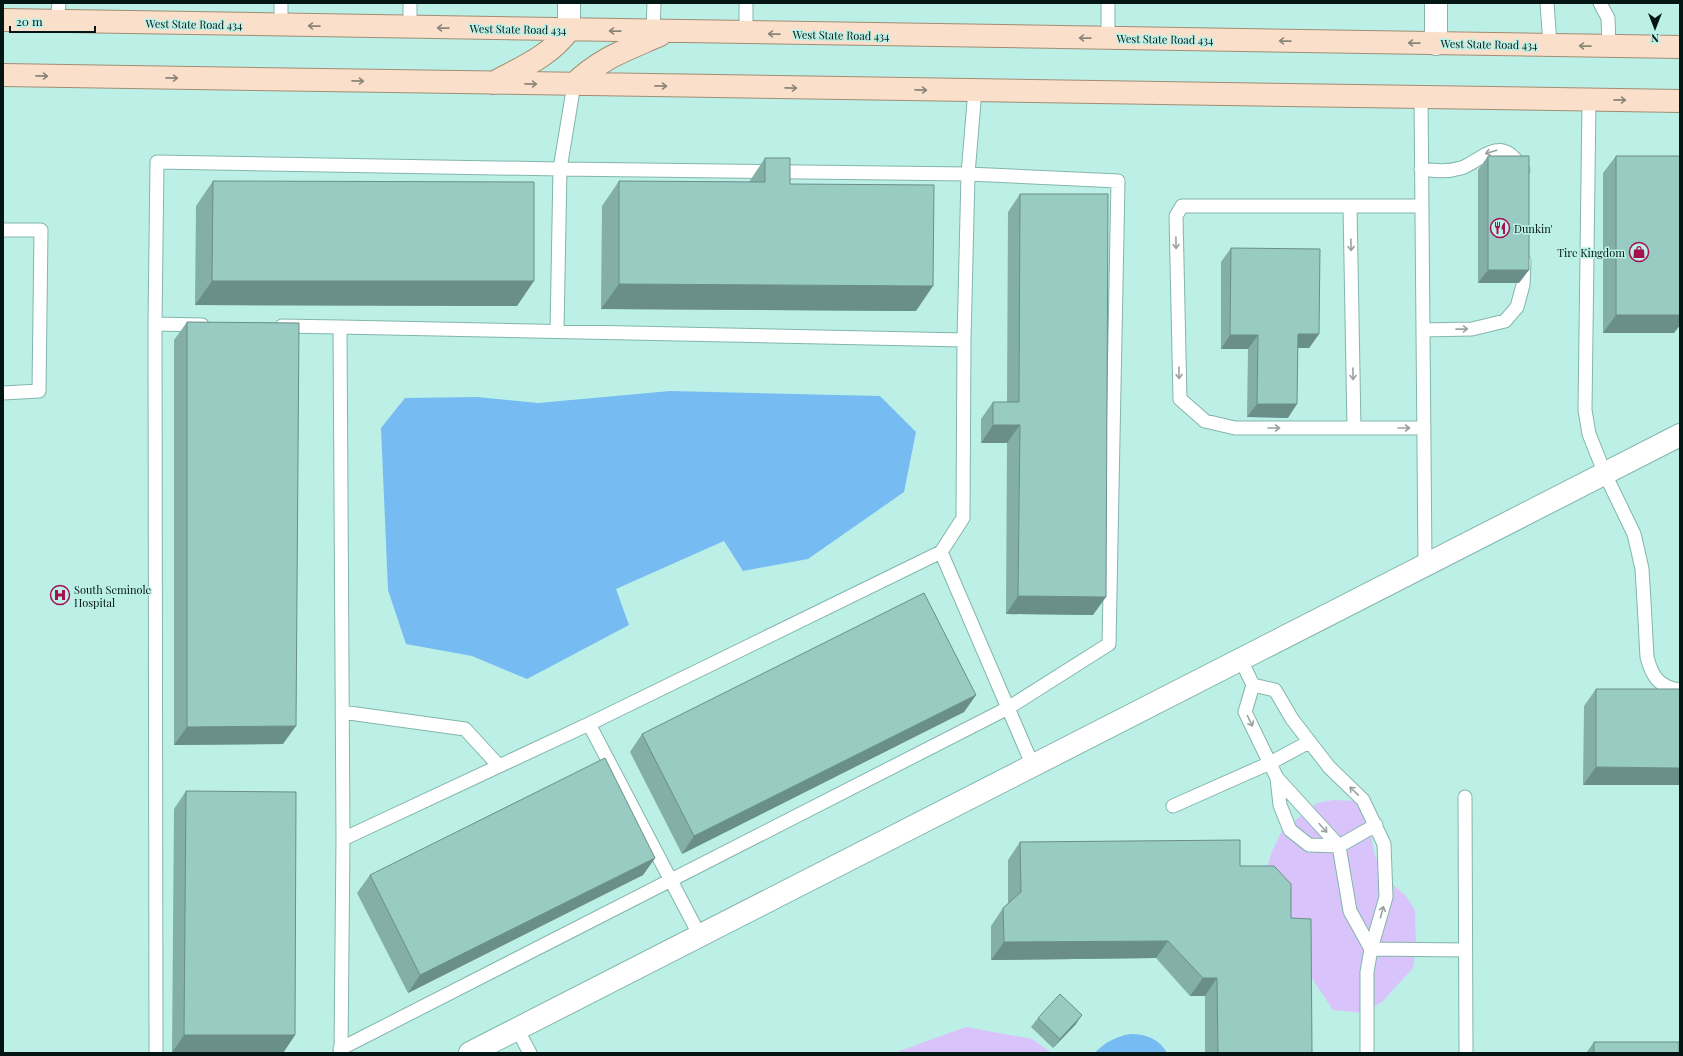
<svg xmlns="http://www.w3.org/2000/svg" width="1683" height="1056" font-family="'Playfair Display',serif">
<rect width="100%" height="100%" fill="#bcf0e6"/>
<!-- green -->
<path fill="#d9c3fb" d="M1333,800l24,1 10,16 8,39 10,22 21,18 9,14 1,38 -3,20 -31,34 -18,11 -31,-3 -34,-51 -33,-87 6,-21 10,-20 35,-28z
M966,1027l66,12 20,14h-158z"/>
<!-- water -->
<path fill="#76bcf2" d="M670,391l210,5 36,36 -12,60 -96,67 -65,12 -19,-30 -108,48 13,36 -102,54 -55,-23 -66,-12 -18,-54 -7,-162 24,-30 72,-1 61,6z
M1131,1034c14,0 29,5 36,19h-72c7,-9 24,-18 36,-19z"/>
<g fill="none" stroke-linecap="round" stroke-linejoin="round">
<!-- lane casing -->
<g stroke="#83b5ac" stroke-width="15">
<path id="lane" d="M281,3v22
M410,3v25
M1547,3l3,42
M1600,3l8,15 1,28
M57,21l2,-18
M653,32l1,-29
M746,33v-30
M1108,38v-35
M975,90l-7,84 150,7 -9,463 -101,64 25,58
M1421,97l4,468
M1589,100l-4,310 4,24 16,40 29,60 4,17 4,18 2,33 3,55c5,20 12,30 33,33
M1421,169c15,2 26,3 40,-1 6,-2 12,-6 17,-9 21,-14 32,-11 45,11
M1350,206l4,222
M1422,206h-240l-6,10 4,183 25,22 30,7h189
M3,230h38l-2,161 -36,2
M155,324l47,1
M282,326l58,1
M1423,330l49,-1 33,-8 12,-14 6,-22 1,-24
M557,331l3,-162 14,-85
M1241,660l12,25 -8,27 32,66 62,68 11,65 21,38
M1253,685l22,5 17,29 37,48 34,33 21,44 2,53 -15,52 -4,23v81
M342,712l123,17 34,37
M589,724l111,212
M1277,778l3,27 10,25 19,15 30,1 37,-21
M1465,797l1,256
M1173,806l97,-43 39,-21
M343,839l246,-115 352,-172
M1371,949l94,1
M517,1029l13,24
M156,1053l-1,-729 2,-162 403,7 408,5 -4,166 -1,178 -22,34 67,156 -668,341
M341,1053l2,-214 -3,-512 624,13"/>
</g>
<!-- street casing -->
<g stroke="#83b5ac" stroke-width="24">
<path id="street" d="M569,3v27
M1436,3v41
M470,1053l1210,-618"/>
</g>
<!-- primary casing -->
<g stroke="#a28c74" stroke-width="24">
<path id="primary" d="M3,20l1677,27
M3,75l1677,26
M493,83c29,-16 56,-26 76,-53
M574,84c27,-26 52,-34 86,-49"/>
</g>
<!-- lane -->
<use href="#lane" stroke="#fff" stroke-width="13"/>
<!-- street -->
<use href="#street" stroke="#fff" stroke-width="22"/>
<!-- primary -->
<use href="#primary" stroke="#fae0cb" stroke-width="22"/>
</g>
<!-- wall -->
<path fill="#83afa7" d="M1488,156l31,127h-41v-113z
M1616,156h64v169l-6,8h-71v-160z
M765,158l25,26 126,127 -315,-2 1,-103 17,-25 130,1z
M213,181l304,125 -322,-1 1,-99z
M1020,194l73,421 -87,-1 1,-171h-26v-24l12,-17h14l1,-190z
M1231,248l88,86 -10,14h-11l-10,70 -41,-1 1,-68h-27v-87z
M187,322l96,422 -109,1v-405z
M1596,689h84l-97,96 1,-79z
M976,695l-12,17 -282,142 -52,-102 12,-18z
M186,791l109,244 -12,18h-111l2,-244z
M1020,842l220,24 51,52 21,135h-107v-57h-15l-34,-38 -165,2v-34l12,-18 5,-4v-44z
M655,858l-12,17 -235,118 -51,-100 13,-18z
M1038,1018l38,6 -23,24 -22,-21z
M1594,1042l85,11h-93z"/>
<!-- shaded-wall -->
<path fill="#6a8e88" d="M1488,270h41l-10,13h-41z
M212,281h322l-17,25 -322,-1z
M619,284l314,2 -17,25 -315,-2z
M1616,315h64v10l-6,8h-71z
M1298,334h21l-10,14h-21z
M1230,335h28l-10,14h-27z
M1257,404h40l-9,14 -41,-1z
M993,425h27l-13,18h-26z
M1018,596l88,1 -13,18 -87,-1z
M976,695l-12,17 -282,142 12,-18z
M296,726l-13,18 -109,1 13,-18z
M1596,767l84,1v17h-97z
M655,858l-12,17 -235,118 12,-18z
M1168,941l-12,17 -165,2 13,-18z
M1203,978h14l-12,18h-15z
M1082,1015l-6,9 -23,24 7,-9z
M184,1035h111l-12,18h-111z"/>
<!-- building -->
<path fill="#98cbc2" stroke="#6a8e88" d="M1488,156h41v114h-41z
M1616,156h64v159h-64z
M765,158h25v26l144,1 -1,101 -314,-2v-103l146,1z
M213,181l321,1v99h-322z
M1020,194h88l-2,403 -88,-1 2,-171h-27v-23h26z
M1231,248l89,1 -1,85h-21l-1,70h-40l1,-69h-28z
M187,322l112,1 -3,403 -109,1z
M924,593l52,102 -282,141 -52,-102z
M1596,689h84v79l-84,-1z
M605,758l50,100 -235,117 -50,-100z
M186,791l110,1 -1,243h-111z
M1240,840v26h34l17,18v34l20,1 1,134h-94l-1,-75h-14l-35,-37 -164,1 -1,-34 18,-16 -1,-50z
M1060,994l22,21 -22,24 -22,-21z
M1594,1042h85v11h-85z"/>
<!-- one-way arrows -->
<defs><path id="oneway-shaft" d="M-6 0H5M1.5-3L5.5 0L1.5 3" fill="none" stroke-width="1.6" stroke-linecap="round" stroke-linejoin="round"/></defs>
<g stroke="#8b8578">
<use href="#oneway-shaft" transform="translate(314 26) rotate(-179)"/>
<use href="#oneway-shaft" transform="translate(443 28) rotate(-179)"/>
<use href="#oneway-shaft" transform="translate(615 31) rotate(-179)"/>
<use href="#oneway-shaft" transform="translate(774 34) rotate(-179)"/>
<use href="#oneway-shaft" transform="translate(1085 38) rotate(-179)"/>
<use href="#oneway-shaft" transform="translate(1285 41) rotate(-179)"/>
<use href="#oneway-shaft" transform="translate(1414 43) rotate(-179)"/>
<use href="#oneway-shaft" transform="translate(1585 46) rotate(-179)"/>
<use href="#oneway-shaft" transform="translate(42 76) rotate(1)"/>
<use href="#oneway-shaft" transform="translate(172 78) rotate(1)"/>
<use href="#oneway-shaft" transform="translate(358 81) rotate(1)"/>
<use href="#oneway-shaft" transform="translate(531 84) rotate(1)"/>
<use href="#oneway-shaft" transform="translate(661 86) rotate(1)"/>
<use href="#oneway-shaft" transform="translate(791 88) rotate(1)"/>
<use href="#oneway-shaft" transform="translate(921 90) rotate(1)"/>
<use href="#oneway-shaft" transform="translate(1620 100) rotate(1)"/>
</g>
<g stroke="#9aa2a1">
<use href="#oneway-shaft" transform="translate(1491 152) rotate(164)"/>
<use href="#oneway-shaft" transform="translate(1176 243) rotate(89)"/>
<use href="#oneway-shaft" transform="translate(1351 245) rotate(89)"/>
<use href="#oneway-shaft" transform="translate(1462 329) rotate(-1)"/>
<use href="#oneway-shaft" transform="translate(1179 373) rotate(89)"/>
<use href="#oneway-shaft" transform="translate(1353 374) rotate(89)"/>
<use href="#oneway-shaft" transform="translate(1274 428)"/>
<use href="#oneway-shaft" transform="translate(1404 428)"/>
<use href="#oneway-shaft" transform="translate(1250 721) rotate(64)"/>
<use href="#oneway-shaft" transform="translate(1354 791) rotate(-136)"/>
<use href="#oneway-shaft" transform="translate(1323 828) rotate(48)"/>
<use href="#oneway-shaft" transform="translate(1382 912) rotate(-74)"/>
</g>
<!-- icons -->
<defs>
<g id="restaurant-ring" transform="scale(1)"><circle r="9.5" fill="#bcf0e6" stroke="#a41151" stroke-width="1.5"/><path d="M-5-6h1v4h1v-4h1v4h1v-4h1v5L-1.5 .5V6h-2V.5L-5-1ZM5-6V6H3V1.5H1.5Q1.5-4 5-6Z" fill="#a41151"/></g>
<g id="shop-ring" transform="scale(1)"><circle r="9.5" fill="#bcf0e6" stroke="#a41151" stroke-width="1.5"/><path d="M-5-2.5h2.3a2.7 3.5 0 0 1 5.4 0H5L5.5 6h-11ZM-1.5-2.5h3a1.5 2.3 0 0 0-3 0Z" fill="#a41151"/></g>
<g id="hospital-ring" transform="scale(1)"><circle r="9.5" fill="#bcf0e6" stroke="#a41151" stroke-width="1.5"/><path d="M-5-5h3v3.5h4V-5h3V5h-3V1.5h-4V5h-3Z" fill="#a41151"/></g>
</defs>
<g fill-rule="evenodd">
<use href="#restaurant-ring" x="1500" y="228"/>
<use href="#shop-ring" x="1639" y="252"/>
<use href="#hospital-ring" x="60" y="595"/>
</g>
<g text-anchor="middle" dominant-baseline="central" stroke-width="3" stroke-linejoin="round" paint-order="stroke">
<!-- street labels -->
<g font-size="11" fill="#031613" stroke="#bcf0e6">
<text transform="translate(194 24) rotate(1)">West State Road 434</text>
<text transform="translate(518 29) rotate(1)">West State Road 434</text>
<text transform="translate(841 35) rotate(1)">West State Road 434</text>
<text transform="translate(1165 39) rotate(1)">West State Road 434</text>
<text transform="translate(1489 44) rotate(1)">West State Road 434</text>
</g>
<!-- poi labels -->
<g font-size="11" fill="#031613" stroke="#bcf0e6" text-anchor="start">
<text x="1514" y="228">Dunkin'</text>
<text x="1625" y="252" text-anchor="end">Tire Kingdom</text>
<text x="74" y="589">South Seminole<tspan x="74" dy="13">Hospital</tspan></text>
</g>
</g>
<!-- border -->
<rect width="1683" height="1056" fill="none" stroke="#031613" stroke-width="8"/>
<!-- north arrow -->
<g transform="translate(1655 28) rotate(180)" stroke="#bcf0e6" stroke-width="3" paint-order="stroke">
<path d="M0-3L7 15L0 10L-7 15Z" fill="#031613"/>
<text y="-6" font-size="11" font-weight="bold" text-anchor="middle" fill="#031613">N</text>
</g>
<!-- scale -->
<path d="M10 26v6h85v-6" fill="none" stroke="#031613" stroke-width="2"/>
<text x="16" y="26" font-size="12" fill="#031613" stroke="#bcf0e6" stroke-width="3" paint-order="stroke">20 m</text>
</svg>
